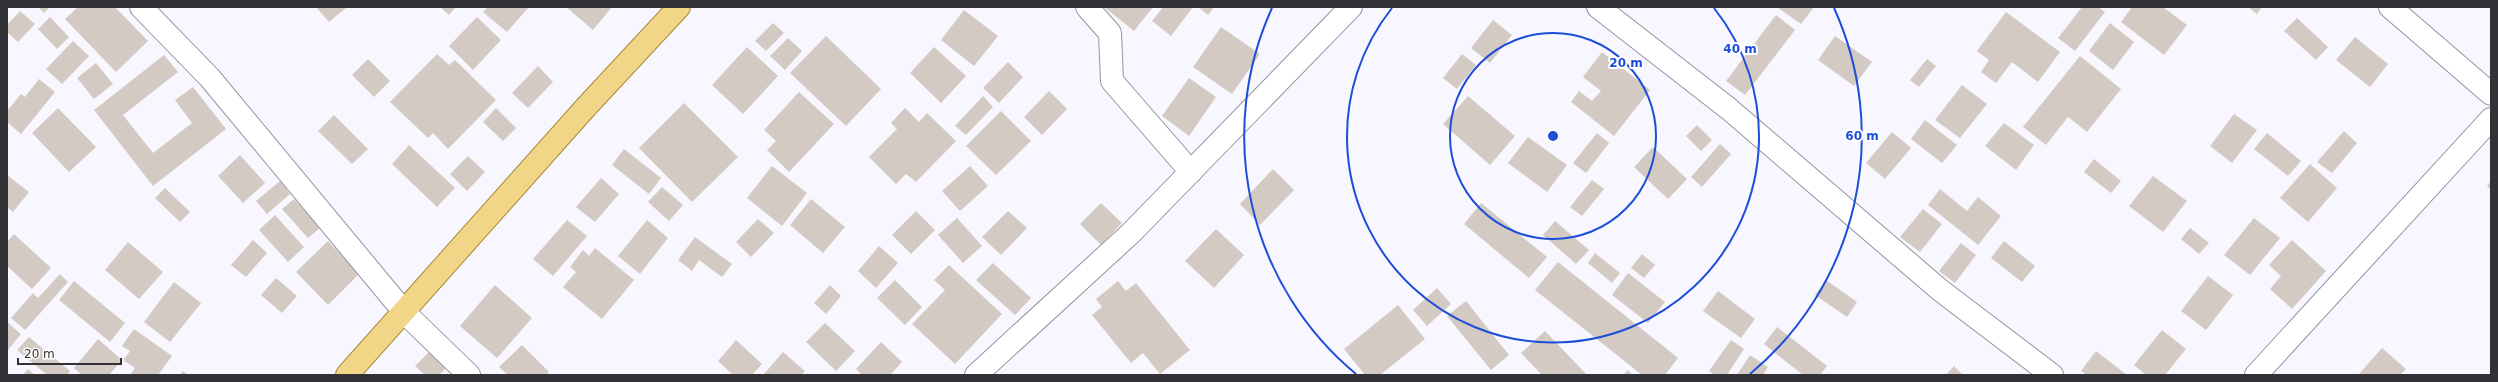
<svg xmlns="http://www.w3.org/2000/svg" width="2498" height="382" font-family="'DejaVu Sans',sans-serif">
<rect width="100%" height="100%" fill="#f8f6fe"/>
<!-- building -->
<path fill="#d3cbc3" d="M38,7h12l-6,6z
M78,7h37l33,34 -32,31 -51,-53z
M316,7h31l-18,15z
M440,7h16l-7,8z
M488,7h41l-22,25 -24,-20z
M566,7h46l-19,23z
M1104,7h49l-19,24z
M1163,7h30l-22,29 -19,-15z
M1198,7h16l-6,8z
M1777,7h37l-13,17z
M2082,7h16l7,5 -30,39 -17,-13z
M2132,7h31l24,18 -23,30 -43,-33z
M2248,7h14l-5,7z
M964,10l34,26 -24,30 -33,-26z
M20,11l15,13 -17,18 -11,-10v-7z
M2006,12l54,40 -22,30 -26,-20 -16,21 -15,-11 8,-12 -12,-9z
M1776,15l19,15 -50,65 -19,-14z
M50,17l19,20 -12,12 -19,-20z
M477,17l24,23 -28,30 -24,-24z
M2297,18l31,29 -12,13 -32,-29z
M1493,20l19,15 -22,28 -19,-15z
M773,23l11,10 -18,18 -11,-10z
M2110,23l24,19 -21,28 -24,-19z
M1221,27l39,27 -28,40 -39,-27z
M826,36l55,53 -35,37 -56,-53z
M1835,36l37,26 -18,24 -36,-26z
M2355,37l33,27 -18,23 -34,-27z
M788,38l14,13 -17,19 -15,-14z
M73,41l16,15 -27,28 -16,-15z
M747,47l31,29 -35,38 -31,-29z
M934,47l32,29 -25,27 -31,-30z
M1602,52l48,38 -36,46 -43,-34 8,-11 13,10 9,-10 -18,-14z
M437,54l12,11 6,-5 41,40 -48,49 -15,-16 -5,5 -38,-36z
M1462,54l14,11 -19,24 -14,-11z
M164,55l14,17 -55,43 30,38 39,-30 -17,-23 18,-13 33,42 -73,57 -59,-76z
M2080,56l41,33 -34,43 -19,-15 -22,28 -23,-18z
M368,59l22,22 -16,16 -22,-22z
M1927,59l9,7 -17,21 -9,-7z
M1008,62l15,15 -24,26 -16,-15z
M96,63l17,21 -19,15 -17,-21z
M538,66l15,16 -25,26 -16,-15z
M1189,78l27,19 -27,39 -27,-20z
M39,79l16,13 -34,42 -14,-12v-11l14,-17 4,3z
M1962,85l25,19 -27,34 -25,-18z
M1049,91l18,18 -25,26 -18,-18z
M799,92l35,32 -45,48 -22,-22 9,-9 -12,-11z
M983,96l10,11 -27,28 -11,-9z
M1468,96l47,40 -25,29 -47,-41z
M684,103l54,54 -46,45 -53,-54z
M58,108l38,39 -27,25 -37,-39z
M496,108l20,20 -13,13 -20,-19z
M905,108l14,14 8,-9 29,28 -40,41 -10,-8 -10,10 -27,-27 28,-28 -6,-6z
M1001,111l30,30 -35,34 -30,-29z
M2234,114l23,16 -25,33 -22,-17z
M334,115l34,34 -16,15 -34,-33z
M1925,120l32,25 -15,18 -31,-24z
M2004,123l30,22 -18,25 -31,-24z
M1697,125l15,15 -11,11 -15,-15z
M2344,131l13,12 -25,30 -15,-11z
M1892,132l19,16 -26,31 -19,-16z
M1597,133l12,10 -23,30 -13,-10z
M2267,133l34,28 -13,15 -34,-27z
M1528,137l39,28 -20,27 -39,-29z
M1720,144l11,10 -29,33 -11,-10z
M409,145l46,43 -18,19 -45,-43z
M1653,147l34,32 -19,20 -34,-32z
M624,149l37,29 -12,16 -37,-29z
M240,155l25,28 -22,20 -25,-27z
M468,156l17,16 -18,19 -17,-17z
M2094,159l27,22 -10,12 -27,-21z
M2310,164l27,24 -29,34 -28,-24z
M772,166l35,27 -25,33 -35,-28z
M970,166l18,20 -28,25 -18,-20z
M1273,169l21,21 -34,35 -20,-21z
M7,175l22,17 -16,20 -6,-5z
M2153,176l34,25 -24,31 -34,-26z
M601,178l18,16 -24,28 -19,-15z
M1592,180l12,9 -22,27 -12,-9z
M280,181l10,13 -23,20 -11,-13z
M2491,181v9l-4,-4z
M662,187l21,18 -14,16 -21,-19z
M165,188l25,24 -10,10 -25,-24z
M1940,189l27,22 11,-14 23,19 -23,29 -50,-40z
M294,199l26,29 -12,10 -26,-29z
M811,199l34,28 -22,26 -33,-28z
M1101,203l21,20 -21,22 -21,-21z
M1481,203l66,54 -18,21 -65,-54z
M1923,209l19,15 -22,28 -20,-15z
M916,211l19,19 -24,24 -19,-19z
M1008,211l19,17 -26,27 -19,-18z
M275,215l29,32 -16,15 -29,-32z
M957,218l25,28 -19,17 -25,-28z
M2254,218l26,20 -30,37 -26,-20z
M758,219l16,14 -23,24 -15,-15z
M567,220l20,16 -34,40 -20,-17z
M647,220l21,18 -28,36 -22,-18z
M1555,221l34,29 -13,14 -33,-29z
M2190,228l19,15 -10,11 -18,-15z
M1216,229l28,26 -30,33 -29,-27z
M14,234l37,34 -19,21 -25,-23v-24z
M695,237l37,27 -10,13 -23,-17 -7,11 -14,-11z
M253,240l14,13 -21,24 -15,-12z
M2292,240l34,31 -34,38 -22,-20 11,-13 -12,-11z
M328,241l31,33 -31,31 -32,-33z
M2004,241l31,25 -13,16 -31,-24z
M128,242l35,30 -24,27 -34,-29z
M1961,243l15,12 -21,28 -16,-12z
M879,246l19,17 -22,25 -18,-17z
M595,248l39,32 -32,39 -39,-32 13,-15 -6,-5 13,-17 6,6z
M1595,253l25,20 -8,10 -24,-20z
M1642,254l13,11 -11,13 -13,-10z
M1558,262l120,96 -13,17h-23l-107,-85z
M993,263l38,35 -16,17 -39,-35z
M949,265l53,49 -47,50 -43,-40 33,-34 -11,-10z
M1628,273l37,29 -17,21 -36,-28z
M60,274l8,8 -43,48 -14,-12 22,-25 5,5z
M2208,276l25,19 -27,35 -25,-19z
M276,278l21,18 -15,17 -21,-18z
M895,280l27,27 -17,18 -28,-27z
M1826,280l31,22 -10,15 -32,-22z
M74,281l51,42 -15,19 -51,-42z
M1118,281l8,10 10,-8 54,67 -30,24 -17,-21 -12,10 -39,-48 10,-8 -6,-8z
M174,282l27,21 -31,39 -26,-20z
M495,285l37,33 -35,40 -37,-32z
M830,285l11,11 -15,18 -12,-11z
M1437,288l14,16 -24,22 -14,-16z
M1718,291l37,28 -14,19 -38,-27z
M1466,301l43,54 -18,15 -44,-54z
M1398,305l27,34 -45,36h-15l-21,-26z
M7,322l14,12 -13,16 -1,-1z
M825,323l30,28 -19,20 -30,-29z
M1777,327l50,39 -7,9h-17l-39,-31z
M134,329l38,27 -14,19h-28l5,-7 -12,-8 7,-9 -8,-5z
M2162,330l24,19 -21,26h-19l-12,-10z
M1545,331l42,44h-45l-21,-22z
M29,337l41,34 -3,4h-20l-30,-25z
M98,339l24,21 -13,15h-27l-8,-7z
M736,340l26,24 -10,11h-19l-15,-14z
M1731,340l13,9 -17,26h-12l-6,-4z
M881,342l21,20 -12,13h-28l-6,-6z
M522,345l27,27 -3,3h-38l-9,-8z
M2382,348l24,21 -6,6h-42z
M432,349l17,16 -10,10h-14l-10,-9z
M2096,351l31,24h-40l-6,-4z
M783,352l22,19 -4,4h-38z
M1750,355l18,12 -5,8h-26z
M1954,366l9,9h-17z
M28,369l7,6h-12z
M1628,370l4,5h-9z
M183,371l5,4h-8z"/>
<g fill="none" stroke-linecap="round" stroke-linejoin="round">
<!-- minor casing -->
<g stroke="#95939d" stroke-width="24">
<path id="minor" d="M141,7l69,71 195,235 64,62
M1087,7l23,26 2,48 79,91
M1598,7l131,102 211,181 112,85
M2390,7l101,87
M976,375l155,-142 220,-226
M2256,375l235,-256"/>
</g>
<!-- major casing -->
<g stroke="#a88a37" stroke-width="24">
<path id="major" d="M347,375l239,-268 93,-100"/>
</g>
<!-- minor -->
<use href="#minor" stroke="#fff" stroke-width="22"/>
<!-- major -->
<use href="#major" stroke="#f1d688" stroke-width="22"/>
</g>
<!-- distance rings -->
<g fill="none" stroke="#1d4ed8" stroke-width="2">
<circle cx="1553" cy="136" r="103"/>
<path d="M1714 8A206 206 0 1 1 1392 8"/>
<path d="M1356 374A309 309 0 0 1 1272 8M1834 8A309 309 0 0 1 1750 374"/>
</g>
<circle cx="1553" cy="136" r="6" fill="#1d4ed8" stroke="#fff" stroke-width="2"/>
<g font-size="12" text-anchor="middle" font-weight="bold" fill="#1d4ed8" stroke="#fff" stroke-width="4" stroke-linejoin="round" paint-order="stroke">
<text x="1740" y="53">40 m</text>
<text x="1626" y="67">20 m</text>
<text x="1862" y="140">60 m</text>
</g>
<!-- border -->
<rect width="2498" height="382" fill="none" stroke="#323135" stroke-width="16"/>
<!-- scale -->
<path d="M18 358v6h103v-6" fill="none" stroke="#323135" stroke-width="2"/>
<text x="24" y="358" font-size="12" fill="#323135" stroke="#ffffff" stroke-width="3" paint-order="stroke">20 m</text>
</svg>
